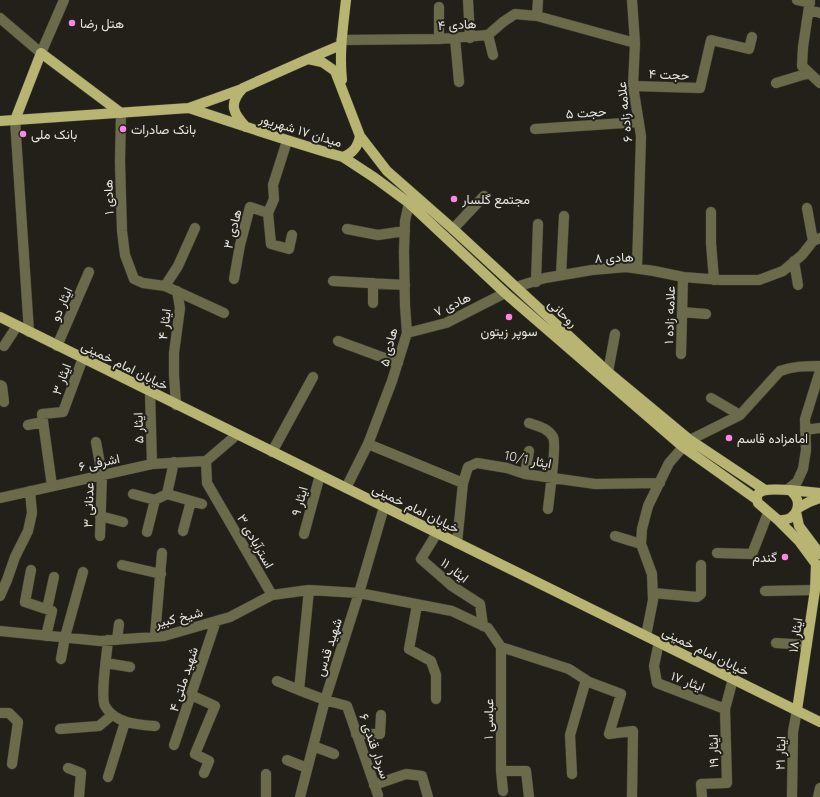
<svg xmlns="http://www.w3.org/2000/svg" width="820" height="797" font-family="Quicksand,Vazirmatn,sans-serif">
<rect width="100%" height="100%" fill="#232019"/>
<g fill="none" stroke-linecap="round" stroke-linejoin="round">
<!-- minor casing -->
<g stroke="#3e3b34" stroke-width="11">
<path id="minor" d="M468,0l2,38
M632,0l3,43 -2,43 8,50 -4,132
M797,0l13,3
M810,0l-7,47 -1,19 18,17
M439,7v32
M809,10l11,3
M537,16l1,-16
M0,18l41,35 23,-53
M488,35l5,20
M455,38l4,44
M341,40l98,-1 49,-4 15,-13 12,-8 22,2 98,27
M776,83l33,-10
M633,86l67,2 11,-48 38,9 3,-12
M121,113l-1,49 2,69 3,24 9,24 9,4 22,3 59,27
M15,120l14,212
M535,129l104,-7
M807,208l6,33
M711,212v31l3,37
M268,213l3,31 18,5 3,-14
M347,229l31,6 27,-4
M453,229l31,-33
M794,261l4,24
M561,275l3,-59
M234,279l6,-34 10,-38 18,6 6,-14 -1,-14 14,-44
M333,281l72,4
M536,282l2,-58
M373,283v20
M165,286l13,-20 17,-38
M516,287l29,-9 47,-8 34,-3 28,4 29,6 38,3h38l24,-9 19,-16 11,-14 7,-3
M682,312l24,2
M407,333l39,-10 59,-30
M338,341l60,22
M4,346l13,-20
M57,346l32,-74
M681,354l2,-77
M608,372l7,-38
M0,385l2,1 2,16
M150,391l2,73
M711,398l29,17
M176,405l-2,-30v-22l6,-45 -3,-17
M529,423c9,3 19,5 24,14 4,7 -4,61 -5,72
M28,425l15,-3
M805,430l15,-2
M690,440l50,-25 40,-44c13,-5 26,-5 40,-5
M96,442l6,33 -2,61
M368,444l95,39
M272,452l41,-75
M206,461l1,22 65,112
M206,461l27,-23 3,-4
M525,474l4,-23
M52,486l-10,-72 21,-2 20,-54
M346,488l22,-44 24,-63 15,-48 -2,-27 -1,-54 1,-31 4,-18
M787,490l10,-8 6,-13 3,-19 -1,-31 15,-48
M133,494l22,6
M167,494l7,-32
M0,498l152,-34 54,-3
M100,516l23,6
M183,531l8,-30
M147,532l8,-32 12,-6 35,10
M437,533l-16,26 31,27 28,18 3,22
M304,534l16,-59
M615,536l26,8
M457,543l6,-60 5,-16 9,-4 30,5 18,6 70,10 65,-1
M717,553l35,1 16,-41
M122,565l39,9
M31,570l-6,32 27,9 -6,25
M309,590l-10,100 26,10 22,6 31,89
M765,591l50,-1
M653,593l44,4 4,-3v-29
M0,596l7,-16 8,-23 13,-26 4,-18 -2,-22
M417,605l-8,44 22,12 5,14v24
M47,609l7,-32
M0,631l100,10 64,-5 66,-19 42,-22 37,-5 50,3 93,18 36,17 13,19 68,22 20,13 32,12 -12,40 24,-3 -1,66
M155,636l7,-83
M646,636l7,-36 -1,-26 -11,-30 1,-15 6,-23 21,-43 14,-16
M108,640c-1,14 -8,56 -3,66 9,17 33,19 50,20
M117,640l2,-16
M659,642l-5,24 3,17 68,26
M776,643l31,2
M501,647v124l2,20
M61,659l4,-22 18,-65
M106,663l24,4
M277,681l22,9
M191,695l24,11 -20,48 14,7 -5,12
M0,713h9l9,9 -6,42
M60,729l39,-3 13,-11
M356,734h24l1,-19
M174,745l42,-124
M313,746l21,8
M287,760l20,8
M68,768l13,5 -2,24
M501,771h25l3,26
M266,774v23
M572,774l-2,-39 16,-55
M108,777l17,-55
M374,785l32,-11 16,2 6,21
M300,797l25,-97 34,-107 25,-86
M702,797l-1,-13 26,-1 -2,-74 8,-30
M792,797l1,-65 4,-22
M818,797l2,-9"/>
</g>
<!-- major casing -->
<g stroke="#3e3b34" stroke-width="11">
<path id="major" d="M308,59l33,-14
M342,80c-3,-27 1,-53 4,-80
M189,108c51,17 102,34 154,49 10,-4 15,-10 17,-21l-25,-65 -13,-9 -14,-3 -65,29c-15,16 -10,25 3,39
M121,113l-80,-60 -26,67 174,-12 53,-19
M0,121l15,-1
M360,136l27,35 66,58 155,143 82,68 75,50
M343,157l32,21 34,25 96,90 178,154 73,52
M0,317l820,405
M790,490l30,3
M798,508l11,-6 11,-4
M796,512l3,14 21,28
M778,520c19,2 27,-18 12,-30 -10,0 -39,-5 -32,13l20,17 21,21 17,23 -1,26 -18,120"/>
</g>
<!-- minor -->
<use href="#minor" stroke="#6b6a4a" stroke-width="10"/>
<!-- major -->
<use href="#major" stroke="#b8b471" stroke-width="10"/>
</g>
<!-- markers -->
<g fill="#fc86e3" stroke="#232019" stroke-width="1.5">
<circle cx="72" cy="23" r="4"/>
<circle cx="123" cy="129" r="4"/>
<circle cx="23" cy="134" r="4"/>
<circle cx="454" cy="199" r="4"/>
<circle cx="509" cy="317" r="4"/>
<circle cx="729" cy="438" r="4"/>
<circle cx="785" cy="557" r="4"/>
</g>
<g text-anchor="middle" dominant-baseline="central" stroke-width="4" stroke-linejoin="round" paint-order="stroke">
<!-- poi labels -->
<g font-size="13" fill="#e4e2dd" stroke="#232019" text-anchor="start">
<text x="80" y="23">هتل رضا</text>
<text x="131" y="129">بانک صادرات</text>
<text x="31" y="134">بانک ملی</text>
<text x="462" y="199">مجتمع گلسار</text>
<text x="509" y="331" text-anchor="middle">سوپر زیتون</text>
<text x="737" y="438">امامزاده قاسم</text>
<text x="777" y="557" text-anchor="end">گندم</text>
</g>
<!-- street labels -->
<g font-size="13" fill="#e4e2dd" stroke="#232019">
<text transform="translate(457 24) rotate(-3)">هادی ۴</text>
<text transform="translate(669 74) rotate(2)">حجت ۴</text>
<text transform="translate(586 112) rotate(-4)">حجت ۵</text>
<text transform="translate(624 112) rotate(-96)">علامه زاده ۶</text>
<text transform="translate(301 130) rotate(17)">میدان ۱۷ شهریور</text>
<text transform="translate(108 197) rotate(-92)">هادی ۱</text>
<text transform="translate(232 229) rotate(-76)">هادی ۳</text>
<text transform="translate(614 257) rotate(-2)">هادی ۸</text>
<text transform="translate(61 304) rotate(-66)">ایثار دو</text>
<text transform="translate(452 304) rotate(-25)">هادی ۷</text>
<text transform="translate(563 313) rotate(43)">روحانی</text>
<text transform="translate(669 315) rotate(-88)">علامه زاده ۱</text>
<text transform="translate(164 324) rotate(-83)">ایثار ۴</text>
<text transform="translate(388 347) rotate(-76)">هادی ۵</text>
<text transform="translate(125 365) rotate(26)">خیابان امام خمینی</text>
<text transform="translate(61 379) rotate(-70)">ایثار ۳</text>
<text transform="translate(138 428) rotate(-92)">ایثار ۵</text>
<text transform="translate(528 459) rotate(11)">ایثار 10/1</text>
<text transform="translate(99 462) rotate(-12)">اشرفی ۶</text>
<text transform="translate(299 501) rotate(-74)">ایثار ۹</text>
<text transform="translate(88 505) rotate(-88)">عدنانی ۳</text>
<text transform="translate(416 508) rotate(26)">خیابان امام خمینی</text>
<text transform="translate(256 541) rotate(60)">استرآبادی ٣</text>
<text transform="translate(455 570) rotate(38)">ایثار ۱۱</text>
<text transform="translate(179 617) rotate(-14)">شیخ کبیر</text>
<text transform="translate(795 635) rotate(-82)">ایثار ۱۸</text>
<text transform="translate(328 647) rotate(-72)">شهید قدس</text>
<text transform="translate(706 651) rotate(26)">خیابان امام خمینی</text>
<text transform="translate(183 679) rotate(-72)">شهید ملتی ۴</text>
<text transform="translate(688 681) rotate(21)">ایثار ۱۷</text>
<text transform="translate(488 719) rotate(-89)">عباسی ۱</text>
<text transform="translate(375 746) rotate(71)">سردار قندی ۶</text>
<text transform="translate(713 751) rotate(-91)">ایثار ١٩</text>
<text transform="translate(780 753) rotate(-88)">ایثار ۲۱</text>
</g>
</g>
</svg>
